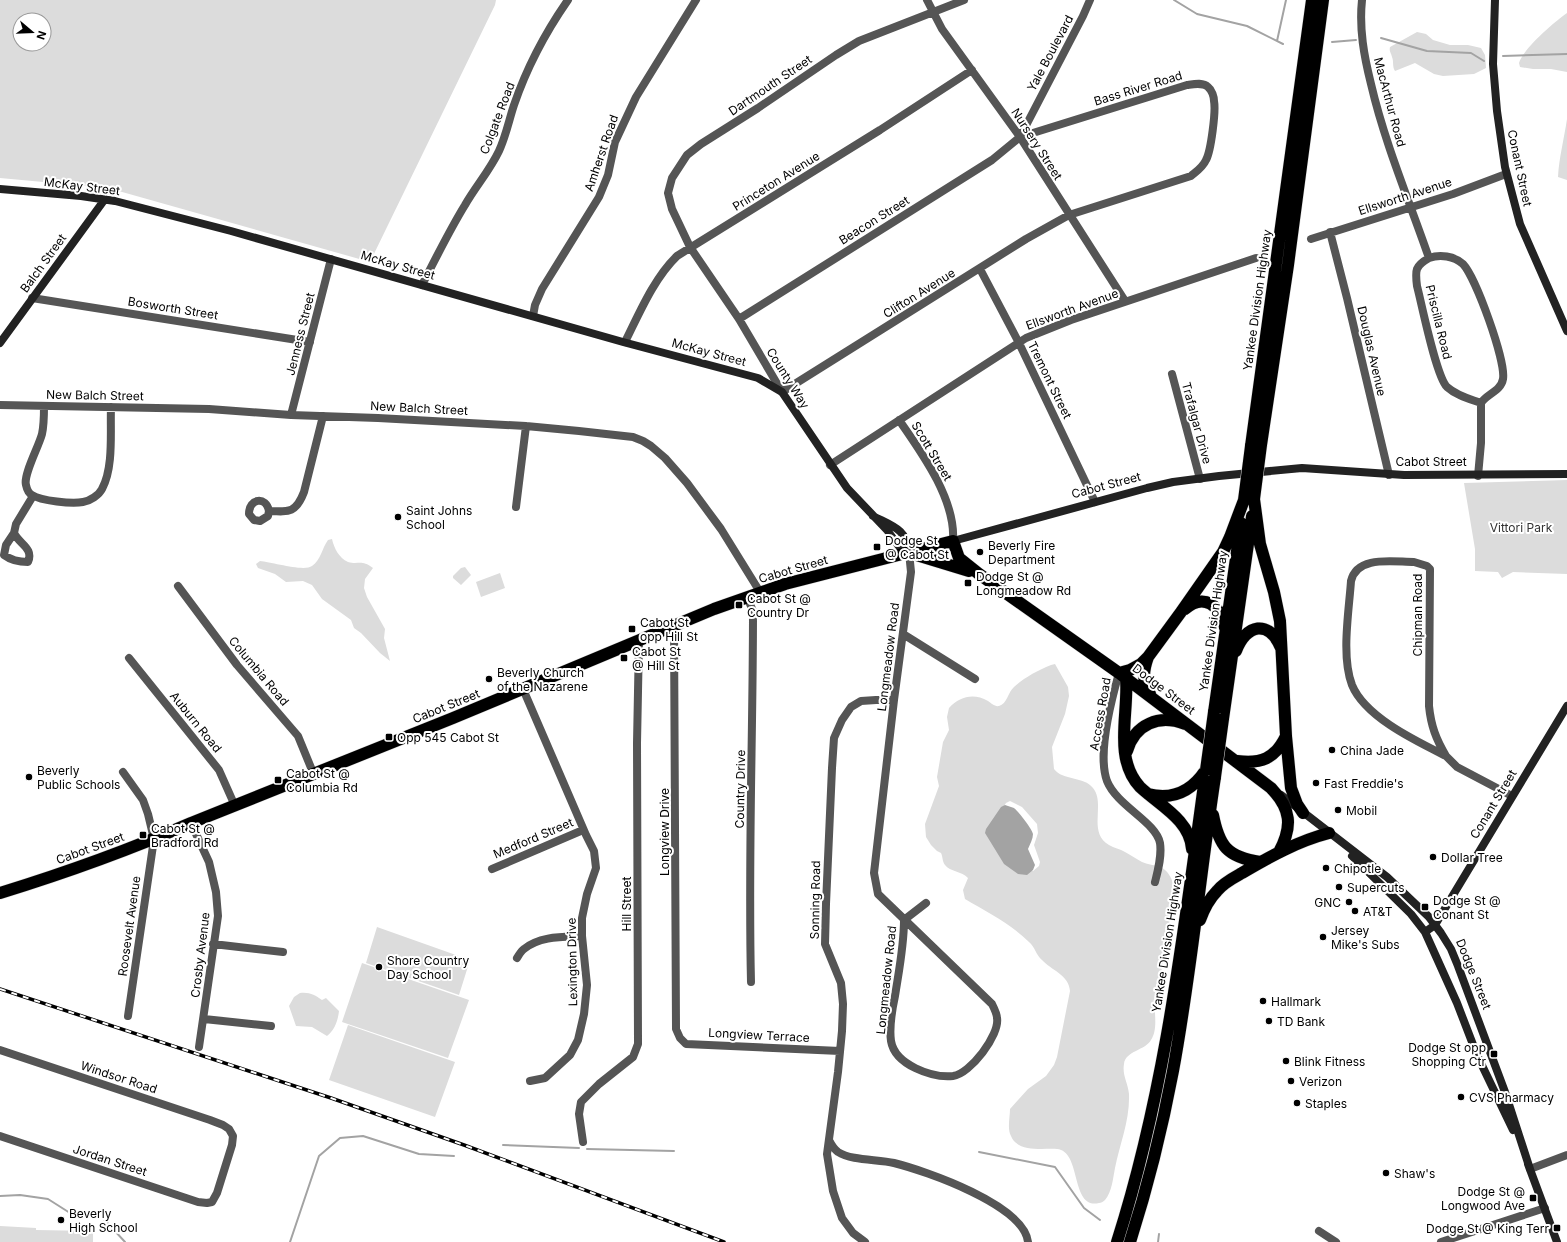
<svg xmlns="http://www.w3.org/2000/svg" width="1567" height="1242" font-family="Inter,sans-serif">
<rect width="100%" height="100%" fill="#fff"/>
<!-- green -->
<path fill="#dcdcdc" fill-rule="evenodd" d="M0,0h496l-1,5 -125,257 -262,-74 -108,-10zM20,20h24v24h-24z
M1567,13v59l-16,-3h-18l-13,-2 -1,-4c4,-14 35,-41 48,-50z
M1417,32l9,2 7,6 17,5h18l13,3 4,7 1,13 -12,6 -31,2 -9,-2 -19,-11 -20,8c-3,-5 -1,-9 -3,-14 -1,-5 -3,-5 -2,-10z
M1567,119v61l-9,-3c1,-19 6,-38 9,-58z
M1567,480v94l-54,-2 -11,6 -4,-6 -23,-1v-22l-11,-66z
M332,539c2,9 7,19 16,23 11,3 13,-3 25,6l-8,11 -1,9 3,9 18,32 -1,9 6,23 -10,-8 -19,-20 -7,-5 -3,-8 -29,-21 -10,-14 -9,-4 -17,1 -11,-8 -17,-6 -2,-4 4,-3c12,1 44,11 52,5 9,-6 10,-18 16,-26z
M465,567l6,8 -10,10 -8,-7v-2l8,-8z
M500,573l5,15 -24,9 -5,-15z
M1055,664l13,23 1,9 -4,18 -13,33 2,22c9,12 30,7 39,19 13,16 -6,44 16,57 5,3 11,4 16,7 6,3 11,7 17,10 11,5 22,1 29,16 4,8 2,22 0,30 -2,22 -6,43 -10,65 -1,7 -5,15 -6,23 -2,13 4,32 -4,44 -5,10 -26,11 -27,24 -2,11 4,19 5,30 1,26 -9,49 -14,74 -2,10 -3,24 -10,32 -2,2 -4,3 -6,3 -29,7 -17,-52 -42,-54 -14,-1 -39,4 -46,-13 -4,-7 -1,-19 -1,-27l18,-20 18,-13 8,-11 3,-8 13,-66c-1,-16 -19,-21 -28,-31 -6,-5 -7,-13 -13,-18 -18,-18 -42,-30 -64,-43l-2,-9 5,-12c-6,-7 -18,-6 -23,-13 -3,-4 -2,-8 -4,-12l-4,-2 -6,-6 -5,-8 -1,-13 14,-38 -2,-9 6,-35 6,-12 -2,-13 2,-9c11,-12 25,-15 39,-7 3,2 7,6 11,5 8,-2 9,-14 15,-19 11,-10 23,-16 37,-22zM1010,801l12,6 15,17 1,9 -4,12 6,17 -1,4 -6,5 -9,-1 -32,-45 14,-22z
M377,927l93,33 -11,35 -93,-32z
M362,963l107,37 -21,58 -106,-36z
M300,993c10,-1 15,2 22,7l4,-2 13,13c-1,9 -4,19 -12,25l-15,-9 -16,-1 -7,-20 5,-9z
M348,1025l107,37 -20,55 -106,-37z
M0,1226l36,2v2l57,1v11h-93z"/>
<!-- water -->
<path fill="#a3a3a3" d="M1005,805c3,1 6,2 9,3 4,3 18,21 19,26 0,5 -3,10 -5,15l7,16 -2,5 -6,5 -9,-1 -14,-10 -19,-31 1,-4 15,-22z"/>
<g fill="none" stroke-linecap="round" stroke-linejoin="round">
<!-- stream -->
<path stroke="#a3a3a3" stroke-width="2" d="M1174,0l23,14 50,12 36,18
M1381,38l46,13 44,2 13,8
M1277,41l9,-41
M1332,42l24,-2
M1503,56l64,-2
M503,1145l76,3
M587,1149l87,2
M979,1152l76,15 29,41 16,12
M0,1196l20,-1 28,4 22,14 31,3 24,26
M290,1242l29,-86 21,-18 23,-2 56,18 35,2
M1158,1242l1,-8"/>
<!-- highway casing -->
<g stroke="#dbdbdb" stroke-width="13">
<path id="highway" d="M1261,445l27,-180 35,-265
M1251,446l61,-446
M1254,499l6,45 14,48 6,29 6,115 5,52 6,16 6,9
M910,553l59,18
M1185,609c19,-17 36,-3 40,19
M1236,651c10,-27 33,-32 45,-3
M1148,657c-5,14 -6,24 2,37
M1119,673l11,-3 11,-6 7,-7 33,-45 42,-60 7,-15 14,-37
M1126,678c3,35 -13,80 14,109 19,18 50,33 52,62
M1214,712l27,-189
M1223,719l29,-203
M1127,751c8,-27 32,-37 58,-27
M1237,761c24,3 38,-2 49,-25
M1148,794c24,6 43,-2 57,-23
M1213,815c6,31 14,42 47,47
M0,893c65,-20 129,-43 191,-70l262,-105 261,-109 71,-25 168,-43 6,17 20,16 140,99 152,115c20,21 22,38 8,64
M1200,920c4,-11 9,-21 17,-29 6,-8 16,-13 25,-18 27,-16 56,-32 87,-40
M1117,1242c49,-153 67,-314 89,-472
M1130,1242c18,-56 32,-113 43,-171 18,-97 27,-196 42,-294"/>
</g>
<!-- street -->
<path stroke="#555" stroke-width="8" d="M927,0l15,29 78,108 105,164
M1362,0c-3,29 2,56 9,84 14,60 38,116 58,174 -14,8 -14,12 -12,28 5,19 19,90 30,101 10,9 23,12 34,16
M1020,137l63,-121 7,-16
M1330,232l17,66 42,177
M1311,239l142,-45 53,-20
M1429,258c11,-4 25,-2 34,6 13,14 43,97 40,115 -2,12 -16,15 -22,24v40l-3,33
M980,269l39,74 76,159
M422,285c14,-27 27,-54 43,-80 11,-19 25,-35 34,-54 7,-15 10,-31 15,-46 13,-38 31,-72 54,-105
M32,298l278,44
M533,316l2,-11 7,-16 57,-92 9,-22 7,-33 21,-45 60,-97
M739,319l253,-159 28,-23 167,-52c7,-1 16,-3 21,2 4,3 6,10 6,14 2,10 -3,50 -8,59 -3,7 -9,11 -15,16l-122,39 -43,24 -244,153 -43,-73 -49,-72 -18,-38 -4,-16 4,-15 15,-23 14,-11 57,-36 78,-53 23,-14 105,-41
M625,342c14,-28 29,-64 52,-86l203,-126 92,-60
M1172,374l28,105
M0,405l209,4 82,6 87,3 148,8 53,5 54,6 10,4 8,5 14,12 22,25 34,46 39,63
M44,406c0,9 0,19 -2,28 -3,12 -19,41 -16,51 1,5 2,8 6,10 9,6 40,9 51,7 7,-1 16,-7 19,-13 12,-22 8,-58 9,-82
M291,415l40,-156
M899,420c23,33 57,80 54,121
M830,465l196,-127 45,-18 185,-62
M516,507l10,-81
M269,511l-1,5 -8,5 -6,-1 -5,-6c0,-16 17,-18 20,-3 20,1 27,2 35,-19l19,-76
M14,533c5,11 20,15 14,29 -9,0 -16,-1 -24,-7l2,-10z
M14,533l2,-9 17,-28
M1414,562l13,4 3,3 -1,137c2,20 7,33 17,50 -30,-15 -81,-39 -94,-71 -11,-29 -3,-74 -1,-104 6,-26 42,-19 63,-19z
M178,586l59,79 61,71 16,39
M747,597l6,14c0,124 -5,247 -2,371
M674,625l2,404 4,9 6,6 154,7
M903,634l72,45
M129,658l90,112 16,36
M1119,673c-8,28 -22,80 -12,108 10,25 49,41 53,62 2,13 -2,27 -5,39
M523,689l63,146 8,16 2,17 -9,26 -5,24v18l5,49 -3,29 -6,26 -8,15 -25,23 -15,3
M1446,756l11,11 55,29
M123,772l20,28 5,14 6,25 -26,177
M191,823l18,39 7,30 2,24 -19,131
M492,869l91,-39
M904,920c0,26 -5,50 -9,76 -3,14 -6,31 -4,45 4,24 41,37 62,35 17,-2 47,-41 44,-58 0,-4 -3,-10 -5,-14l-114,-110 -4,-21 20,-173 17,-128 -2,-20
M904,920l22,-17
M213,944l70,8
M517,958c2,-3 4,-7 7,-9 16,-13 39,-12 58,-13
M204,1019l67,7
M0,1050l210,70 13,5 6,4 4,7 -1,9 -15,48 -5,9 -5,1 -9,-1 -198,-66
M829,1140c2,4 5,9 9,12 14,9 40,7 56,11 32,8 130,42 134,79
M583,1142l-4,-28 2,-12 18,-18 34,-27 5,-13 -1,-301 2,-103
M1530,1169l37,-14
M1319,1231l17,11
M865,1242l-12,-9 -11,-15 -9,-27 -6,-37 11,-82 4,-41 1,-27 -2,-21 -16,-39 1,-40 6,-136 2,-30 8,-18 9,-13 10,-6 15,-1h18
M1441,1242l104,-34"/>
<!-- secondary -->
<path stroke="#222" stroke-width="8" d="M1495,0l-2,64 4,47 8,56 15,57 47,107
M0,189l81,7 34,5 116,30 392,111 135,36 24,14 65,96 40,42 13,18 9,4c-2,-23 -17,-26 -36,-36
M0,343l105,-144
M953,541l194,-53 26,-6 46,-6 83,-8 102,7 163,-1
M1281,795l106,82 42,40 12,16 10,16 7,17 47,126 25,77
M1352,856l59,58 14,18 32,71 20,52 36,75
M1425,932l10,-7 132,-219
M1528,1164l29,78"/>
<!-- highway -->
<use href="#highway" stroke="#000" stroke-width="12"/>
<!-- rail casing -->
<g stroke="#000" stroke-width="3.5">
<path id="rail" d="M0,989l331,109 133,47 260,97"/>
</g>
<!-- rail -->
<use href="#rail" stroke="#fff" stroke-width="2" stroke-dasharray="6" stroke-linecap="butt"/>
<!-- highway-bridge casing -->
<g stroke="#dbdbdb" stroke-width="13" stroke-linecap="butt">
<path id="highway-bridge" d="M1254,499l7,-54
M1244,500l7,-54
M1206,770l8,-58
M1215,777l8,-58"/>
</g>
<!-- highway-bridge -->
<use href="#highway-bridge" stroke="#000" stroke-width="12"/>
</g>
<!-- markers -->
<g fill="#000" stroke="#fff" stroke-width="1.5">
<circle cx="398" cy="517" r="4"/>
<rect x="873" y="543" width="8" height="8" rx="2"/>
<circle cx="980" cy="552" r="4"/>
<rect x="964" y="579" width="8" height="8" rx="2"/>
<rect x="735" y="601" width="8" height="8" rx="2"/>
<rect x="628" y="625" width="8" height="8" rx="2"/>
<rect x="620" y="654" width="8" height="8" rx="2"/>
<circle cx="489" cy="679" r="4"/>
<rect x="385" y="733" width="8" height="8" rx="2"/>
<circle cx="1332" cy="750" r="4"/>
<circle cx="29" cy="777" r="4"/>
<rect x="274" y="776" width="8" height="8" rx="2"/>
<circle cx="1316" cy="783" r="4"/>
<circle cx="1338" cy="810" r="4"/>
<rect x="139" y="831" width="8" height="8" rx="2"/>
<circle cx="1433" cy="857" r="4"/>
<circle cx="1326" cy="868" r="4"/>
<circle cx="1339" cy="887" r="4"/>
<circle cx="1349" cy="902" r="4"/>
<rect x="1421" y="903" width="8" height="8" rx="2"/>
<circle cx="1355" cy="911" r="4"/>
<circle cx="1323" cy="937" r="4"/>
<circle cx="379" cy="967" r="4"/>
<circle cx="1263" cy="1001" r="4"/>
<circle cx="1269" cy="1021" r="4"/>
<rect x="1490" y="1050" width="8" height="8" rx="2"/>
<circle cx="1286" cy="1061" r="4"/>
<circle cx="1291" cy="1081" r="4"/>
<circle cx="1461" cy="1097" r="4"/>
<circle cx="1297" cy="1103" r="4"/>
<circle cx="1386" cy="1173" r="4"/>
<rect x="1529" y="1194" width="8" height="8" rx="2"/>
<circle cx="61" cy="1220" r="4"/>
<rect x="1553" y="1224" width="8" height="8" rx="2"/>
</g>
<g text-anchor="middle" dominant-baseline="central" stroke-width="4" stroke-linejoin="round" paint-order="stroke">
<!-- street labels -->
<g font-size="12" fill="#000" stroke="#fff">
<text transform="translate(1050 53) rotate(-62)">Yale Boulevard</text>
<text transform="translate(770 85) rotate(-34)">Dartmouth Street</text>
<text transform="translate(1138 88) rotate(-17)">Bass River Road</text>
<text transform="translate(1390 102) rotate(75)">MacArthur Road</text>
<text transform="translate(497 118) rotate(-69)">Colgate Road</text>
<text transform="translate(1037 144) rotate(57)">Nursery Street</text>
<text transform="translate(601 153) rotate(-71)">Amherst Road</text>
<text transform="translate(1520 168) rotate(78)">Conant Street</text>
<text transform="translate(776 181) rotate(-32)">Princeton Avenue</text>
<text transform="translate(82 186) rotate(7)">McKay Street</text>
<text transform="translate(1405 196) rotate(-18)">Ellsworth Avenue</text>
<text transform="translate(874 220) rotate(-32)">Beacon Street</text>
<text transform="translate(43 263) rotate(-54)">Balch Street</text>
<text transform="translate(398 265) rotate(16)">McKay Street</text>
<text transform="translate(919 293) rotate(-32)">Clifton Avenue</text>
<text transform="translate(1257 300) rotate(-82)">Yankee Division Highway</text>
<text transform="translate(173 308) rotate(9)">Bosworth Street</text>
<text transform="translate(1072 309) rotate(-20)">Ellsworth Avenue</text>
<text transform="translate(1439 322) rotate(76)">Priscilla Road</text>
<text transform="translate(300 334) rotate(-76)">Jenness Street</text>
<text transform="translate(1372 351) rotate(77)">Douglas Avenue</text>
<text transform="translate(709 352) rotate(15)">McKay Street</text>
<text transform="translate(788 378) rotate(58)">County Way</text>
<text transform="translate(1050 380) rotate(64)">Tremont Street</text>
<text transform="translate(95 395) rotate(1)">New Balch Street</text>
<text transform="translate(419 408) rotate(3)">New Balch Street</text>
<text transform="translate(1197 423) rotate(75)">Trafalgar Drive</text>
<text transform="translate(932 451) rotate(59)">Scott Street</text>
<text x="1431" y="461">Cabot Street</text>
<text transform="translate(1106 485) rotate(-15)">Cabot Street</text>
<text transform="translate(793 569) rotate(-16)">Cabot Street</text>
<text transform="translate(1417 615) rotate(-90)">Chipman Road</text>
<text transform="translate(1213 621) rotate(-82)">Yankee Division Highway</text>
<text transform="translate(888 657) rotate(-83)">Longmeadow Road</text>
<text transform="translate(259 671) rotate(50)">Columbia Road</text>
<text transform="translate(1164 689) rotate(37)">Dodge Street</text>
<text transform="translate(446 706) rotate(-22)">Cabot Street</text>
<text transform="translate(1100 714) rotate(-80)">Access Road</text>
<text transform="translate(196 722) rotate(51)">Auburn Road</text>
<text transform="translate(740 789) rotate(-89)">Country Drive</text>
<text transform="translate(1493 804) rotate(-59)">Conant Street</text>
<text transform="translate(664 832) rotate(-90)">Longview Drive</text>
<text transform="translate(533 838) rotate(-23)">Medford Street</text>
<text transform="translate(90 848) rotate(-20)">Cabot Street</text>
<text transform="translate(815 900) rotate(-89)">Sonning Road</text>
<text transform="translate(626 904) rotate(-90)">Hill Street</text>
<text transform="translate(129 926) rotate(-82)">Roosevelt Avenue</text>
<text transform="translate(1167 942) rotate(-81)">Yankee Division Highway</text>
<text transform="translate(200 955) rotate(-83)">Crosby Avenue</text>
<text transform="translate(572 962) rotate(-91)">Lexington Drive</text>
<text transform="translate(1474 974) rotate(68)">Dodge Street</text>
<text transform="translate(886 980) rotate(-84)">Longmeadow Road</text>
<text transform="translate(759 1035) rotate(3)">Longview Terrace</text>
<text transform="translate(119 1077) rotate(18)">Windsor Road</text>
<text transform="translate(110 1160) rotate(18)">Jordan Street</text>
</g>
<!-- poi labels -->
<g font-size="12" fill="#000" stroke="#fff" text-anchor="start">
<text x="406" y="510">Saint Johns<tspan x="406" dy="14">School</tspan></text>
<text x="885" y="540">Dodge St<tspan x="885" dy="14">@ Cabot St</tspan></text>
<text x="988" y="545">Beverly Fire<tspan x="988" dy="14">Department</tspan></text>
<text x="976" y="576">Dodge St @<tspan x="976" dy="14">Longmeadow Rd</tspan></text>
<text x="747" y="598">Cabot St @<tspan x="747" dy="14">Country Dr</tspan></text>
<text x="640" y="622">Cabot St<tspan x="640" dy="14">opp Hill St</tspan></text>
<text x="632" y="651">Cabot St<tspan x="632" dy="14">@ Hill St</tspan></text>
<text x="497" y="672">Beverly Church<tspan x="497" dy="14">of the Nazarene</tspan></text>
<text x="397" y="737">Opp 545 Cabot St</text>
<text x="1340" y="750">China Jade</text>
<text x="37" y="770">Beverly<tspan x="37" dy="14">Public Schools</tspan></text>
<text x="286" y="773">Cabot St @<tspan x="286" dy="14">Columbia Rd</tspan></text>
<text x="1324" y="783">Fast Freddie's</text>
<text x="1346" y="810">Mobil</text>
<text x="151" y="828">Cabot St @<tspan x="151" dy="14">Bradford Rd</tspan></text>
<text x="1441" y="857">Dollar Tree</text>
<text x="1334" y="868">Chipotle</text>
<text x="1347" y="887">Supercuts</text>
<text x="1433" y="900">Dodge St @<tspan x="1433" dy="14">Conant St</tspan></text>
<text x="1341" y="902" text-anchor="end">GNC</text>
<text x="1363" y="911">AT&amp;T</text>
<text x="1331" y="930">Jersey<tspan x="1331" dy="14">Mike's Subs</tspan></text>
<text x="387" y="960">Shore Country<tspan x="387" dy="14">Day School</tspan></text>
<text x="1271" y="1001">Hallmark</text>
<text x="1277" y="1021">TD Bank</text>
<text x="1486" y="1047" text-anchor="end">Dodge St opp<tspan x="1486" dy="14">Shopping Ctr</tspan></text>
<text x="1294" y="1061">Blink Fitness</text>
<text x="1299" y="1081">Verizon</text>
<text x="1469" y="1097">CVS Pharmacy</text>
<text x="1305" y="1103">Staples</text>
<text x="1394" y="1173">Shaw's</text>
<text x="1525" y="1191" text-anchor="end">Dodge St @<tspan x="1525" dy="14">Longwood Ave</tspan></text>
<text x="69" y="1213">Beverly<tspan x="69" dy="14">High School</tspan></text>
<text x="1549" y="1228" text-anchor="end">Dodge St @ King Terr</text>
</g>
<!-- park labels -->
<g font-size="12" fill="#333" stroke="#fff">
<text x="1521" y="527">Vittori Park</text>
</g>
</g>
<!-- north arrow -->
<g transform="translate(32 32) rotate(109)"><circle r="19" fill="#ffffff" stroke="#999999"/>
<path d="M0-3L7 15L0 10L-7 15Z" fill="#000000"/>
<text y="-6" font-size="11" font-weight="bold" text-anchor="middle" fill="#000000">N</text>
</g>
</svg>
